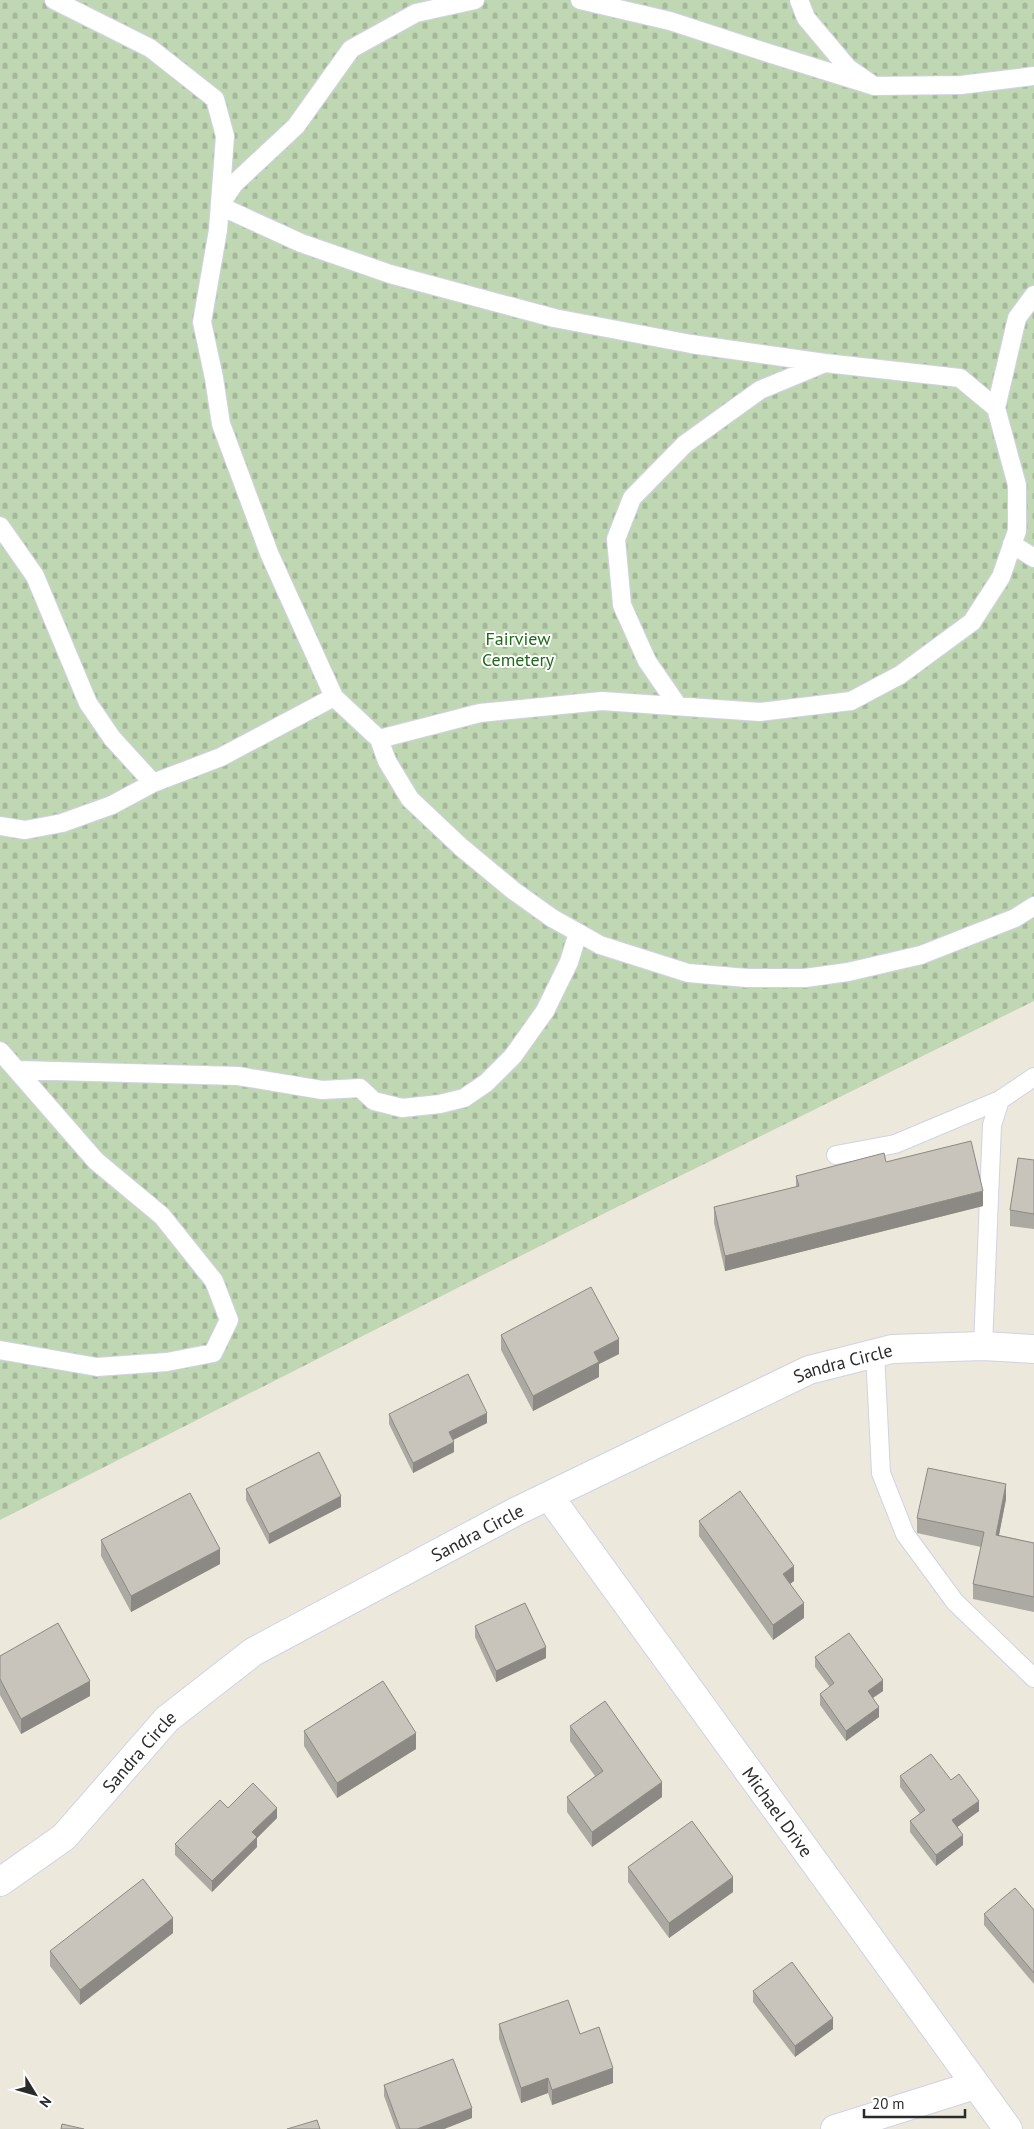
<svg xmlns="http://www.w3.org/2000/svg" width="1034" height="2129" font-family="'PT Sans',sans-serif">
<defs>
<pattern id="cemetery-stones" width="16" height="16" patternUnits="userSpaceOnUse" patternTransform="scale(1.25)"><rect width="16" height="16" fill="#c0d7b3"/><path d="M2 7V4a2 2 0 0 1 4 0v3zM10 15v-3a2 2 0 0 1 4 0v3z" fill="#a5b99a"/></pattern>
</defs>
<rect width="100%" height="100%" fill="#ede8dc"/>
<!-- cemetery -->
<path fill="url(#cemetery-stones)" d="M0,0h1034v1001l-423,209 -611,310z"/>
<g fill="none" stroke-linecap="round" stroke-linejoin="round">
<!-- lane casing -->
<g stroke="#d1d2e4" stroke-width="20">
<path id="lane" d="M54,0l96,48 65,51 10,37 -7,94 -16,92 12,56 7,46 48,129 65,144 45,42 101,-26 122,-12 158,11 91,-11 49,-26 72,-53 29,-45 16,-46v-46l-21,-77 -36,-30 -135,-15 -134,-19 -137,-26 -164,-44 -89,-31 -81,-37
M580,0l90,21 92,30 112,35
M799,0l7,18 42,50 26,18 87,-1 73,-9
M220,205l14,-21 62,-58 55,-77 65,-36 59,-13
M996,408l21,-90 17,-23
M0,526l35,50 53,127 24,35 41,45
M1012,544l22,14
M678,706l-31,-45 -25,-56 -6,-66 16,-41 53,-54 75,-54 65,-27
M379,739l8,22 23,38 51,48 53,44 38,27 48,27 88,28 59,5h58l43,-6 73,-17 94,-37 19,-12
M0,826l25,4 37,-7 50,-18 41,-22 68,-26 113,-60
M0,1051l96,110 66,55 52,65 15,39 -16,33 -46,9 -70,5 -97,-17
M18,1070l220,6 84,14 38,-2 14,13 28,7 38,-4 24,-6 22,-15 27,-27 32,-45 24,-49 9,-29
M836,1155l59,-11 105,-44
M983,1346l9,-221 8,-25 34,-23
M875,1353l6,120 24,61 50,68 79,76"/>
</g>
<!-- street casing -->
<g stroke="#d1d2e4" stroke-width="30">
<g id="street">
<path id="s1" d="M549,1496l459,633"/>
<path id="s2" d="M0,1882l64,-45 103,-118 86,-67 262,-140 294,-142 83,-21 91,-3 51,3"/>
<path d="M835,2129l140,-44"/>
</g>
</g>
<!-- lane -->
<use href="#lane" stroke="#fff" stroke-width="18"/>
<!-- street -->
<use href="#street" stroke="#fff" stroke-width="28"/>
</g>
<!-- wall -->
<path fill="#aca9a2" d="M1034,1160v69l-24,-3v-16z
M886,1162l97,44 -258,65 -11,-48v-16l82,-20v-11z
M501,1335l118,19 -20,10v13l-66,34 -32,-61z
M389,1414l98,9 -34,17 1,12 -41,21 -24,-49z
M246,1489l95,18 -72,37 -23,-44z
M1006,1499l-7,36 35,8v69l-61,-13v-15l8,-37 -64,-14v-15z
M699,1521l95,60 -4,3 14,34 -31,22 -74,-104z
M101,1540l119,24 -89,48 -30,-56z
M475,1626l71,32 -50,24 -21,-45z
M0,1656l90,40 -69,38 -21,-39z
M815,1657l68,34 -10,7 6,19 -33,24 -26,-36v-11l10,-7 -15,-20z
M570,1726l92,71 -70,50 -25,-35v-15l28,-21 -25,-35z
M304,1731l112,18 -79,49 -33,-52z
M900,1776l51,4 28,31 -22,16 6,18 -27,21 -26,-34v-11l10,-7 -20,-27z
M228,1808l49,10 -20,20v9l-45,45 -37,-37v-11z
M628,1867l105,25 -64,46 -41,-56z
M1034,1910v74l-50,-59v-11z
M173,1933l-93,72 -30,-39v-15z
M753,1991l80,38 -38,28 -42,-55z
M499,2024l81,10 33,49 -61,22 -4,-12 -27,10 -22,-64z
M384,2085l88,33 -28,11h-48l-12,-33z"/>
<!-- shaded-wall -->
<path fill="#8c8984" d="M983,1191v15l-258,65v-15z
M619,1339v15l-20,10v13l-66,34v-15l61,-44z
M487,1413v10l-38,19v-10z
M454,1442v10l-41,21v-10z
M1006,1484v15l-10,51v-15z
M341,1496v11l-72,37v-10z
M220,1549v15l-89,48v-16z
M794,1566v15l-11,8v-15z
M804,1603v15l-31,22v-15z
M546,1647v11l-50,24v-11z
M883,1680v11l-15,10v-10z
M90,1681v15l-69,38v-15z
M879,1707v10l-33,24v-10z
M416,1733v16l-79,49v-15z
M662,1782v15l-70,50v-15z
M979,1801v10l-27,20v-11z
M277,1808v10l-20,20v9l-45,45v-11l40,-49z
M963,1835v10l-27,21v-11z
M733,1877v15l-64,46v-15z
M173,1918v15l-93,72v-15z
M833,2018v11l-38,28v-11z
M613,2068v15l-61,22v-15z
M548,2078v15l-27,10v-15z
M472,2108v10l-28,11h-27z"/>
<!-- building -->
<path fill="#c8c4bc" stroke="#8c8984" d="M971,1141l12,50 -258,65 -11,-49 85,-21 -3,-10 88,-23 2,9z
M1018,1158l16,2v54l-24,-4z
M591,1287l28,52 -25,13 5,10 -66,34 -32,-61z
M468,1374l19,39 -38,19 5,10 -41,21 -24,-49z
M319,1452l22,44 -72,38 -23,-45z
M928,1468l78,16 -10,51 38,8v54l-61,-13 11,-52 -67,-14z
M740,1491l54,75 -11,8 21,29 -31,22 -74,-104z
M190,1493l30,56 -89,47 -30,-56z
M525,1603l21,44 -50,24 -21,-45z
M58,1623l32,58 -69,38 -21,-40v-23z
M849,1633l34,47 -15,11 11,16 -33,24 -26,-37 14,-11 -19,-26z
M383,1681l33,52 -79,50 -33,-52z
M605,1701l57,81 -70,50 -25,-35 36,-26 -33,-45z
M931,1754l20,26 8,-6 20,27 -27,19 11,15 -27,20 -26,-34 15,-11 -25,-34z
M253,1783l24,25 -25,24 5,5 -45,44 -37,-37 45,-44 8,8z
M692,1821l41,56 -64,46 -41,-56z
M143,1879l30,39 -93,72 -30,-39z
M1015,1888l19,22v63l-50,-59z
M792,1962l41,56 -38,28 -42,-55z
M568,2000l12,34 19,-7 14,41 -61,22 -4,-12 -27,10 -22,-64z
M453,2059l19,49 -55,21h-17l-16,-44z
M317,2120l3,9h-33z
M62,2124l22,5h-23z"/>
<g text-anchor="middle" dominant-baseline="central" stroke-width="4" stroke-linejoin="round" paint-order="stroke">
<!-- park labels -->
<g font-size="18" fill="#1f6a18" stroke="#fff">
<text x="518" y="638">Fairview<tspan x="518" dy="21">Cemetery</tspan></text>
</g>
<!-- street labels -->
<g font-size="18" fill="#2a2a2a" stroke="#fff">
<text stroke="none"><textPath href="#s2" startOffset="1002">Sandra Circle</textPath></text>
<text stroke="none"><textPath href="#s2" startOffset="598">Sandra Circle</textPath></text>
<text stroke="none"><textPath href="#s2" startOffset="192">Sandra Circle</textPath></text>
<text stroke="none"><textPath href="#s1" startOffset="390">Michael Drive</textPath></text>
</g>
</g>
<!-- north arrow -->
<g transform="translate(35 2094) rotate(127)" stroke="#ffffff" stroke-width="4" paint-order="stroke">
<path d="M0-4L9 19L0 12L-9 19Z" fill="#2a2a2a"/>
<text y="-8" font-size="14" font-weight="bold" text-anchor="middle" fill="#2a2a2a">N</text>
</g>
<!-- scale -->
<path d="M864 2109v8h101v-8" fill="none" stroke="#2a2a2a" stroke-width="2.5"/>
<text x="872" y="2109" font-size="15" fill="#2a2a2a" stroke="#ffffff" stroke-width="4" paint-order="stroke">20 m</text>
</svg>
